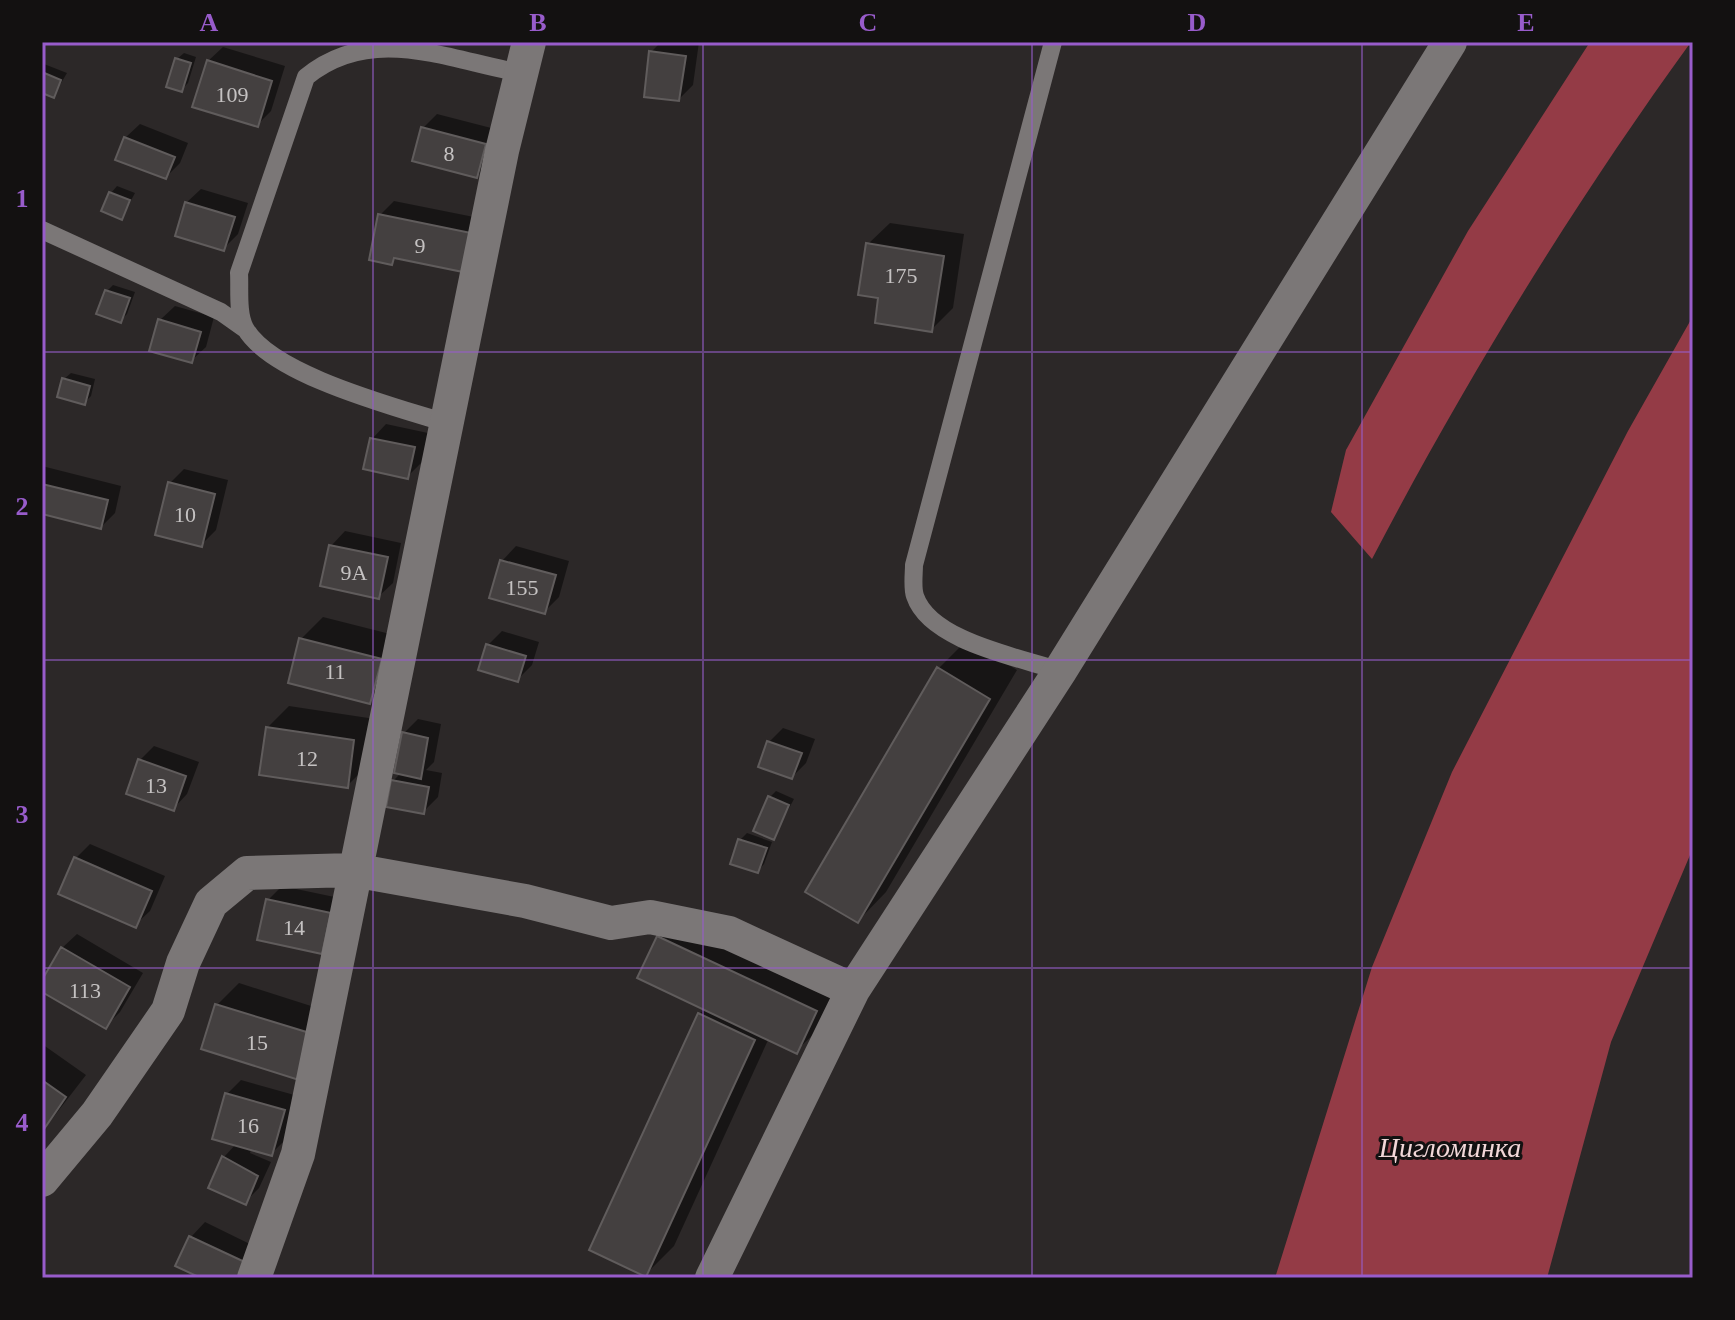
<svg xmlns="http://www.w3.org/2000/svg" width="1735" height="1320" font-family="Georgia,serif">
<rect width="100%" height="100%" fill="#2c2828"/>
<!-- water -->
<path fill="#943b46" d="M1590,42h101c-119,164 -225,337 -319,517l-41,-47 15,-62 122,-219z
M1693,316v532l-82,194 -64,236h-272l97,-311 80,-195 176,-341z"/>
<!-- shadow -->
<path fill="#0007" d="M661,42h38l-6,43 -14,14 -28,-47z
M223,47l62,19 -14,45 -14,14 -49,-64z
M184,53l12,4 -8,26 -7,7 -4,-31z
M44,64l23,9 -13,22 -12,-4z
M437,114l62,16 -8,32 -14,14 -54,-48z
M140,124l48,19 -8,20 -14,14 -41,-39z
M117,186l18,7 -13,24 -11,-24z
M201,189l47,14 -10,31 -15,15 -37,-46z
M394,201l90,18 -7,36 -79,2 -7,6 -11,-48z
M890,223l74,11 -11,74 -22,22 -50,-33 -13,-53z
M113,285l22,7 -8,22 -6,6 -14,-29z
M175,306l39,11 -8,30 -15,14 -31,-41z
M71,373l24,6 -4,17 -7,7 -20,-24z
M386,424l42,9 -6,29 -14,14 -36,-37z
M42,466l79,20 -6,27 -14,14 -59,-15z
M184,469l44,11 -12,50 -14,14 -32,-61z
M345,531l56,12 -8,40 -15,14 -47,-51z
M516,546l53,15 -10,36 -14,14 -43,-50z
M323,617l79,20 -11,43 -22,22 -68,-63z
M502,631l37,11 -7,23 -15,15 -29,-35z
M967,640l50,30 -131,222 -28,29 80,-252z
M289,706l86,13 -6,45 -22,22 -80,-58z
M418,719l23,5 -7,38 -8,8 16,3 -4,24 -14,14 -31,-30 8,-8 3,-40z
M783,728l32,11 -9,24 -14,14 -23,-35z
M154,746l45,16 -12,32 -14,15 -33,-49z
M776,791l18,8 -21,39 -3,-41z
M747,833l25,9 -8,22 -6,7 -18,-31z
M90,844l75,32 -15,35 -15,14 -59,-67z
M282,886l62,13 -9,38 -67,-37z
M680,915l157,74 -19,41 -22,21 -27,-13 -95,208 -28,28 53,-260 7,-6 -48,-71z
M77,934l66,39 -23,39 -14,14 -64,-37 20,-41z
M239,983l94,30 -13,43 -103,-51z
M42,1044l44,31 -44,57z
M241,1080l57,16 -13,44 -14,14 -20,-5 -1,4 21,9 -12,26 -14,14 -34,-15 13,-30 12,-13 -9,-50z
M205,1222l55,27 -13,28 -42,1 -27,-13 13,-28z"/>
<!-- building -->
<path fill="#444040" stroke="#605c5c" stroke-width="2" d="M649,51l37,5 -7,45 -35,-4z
M175,58l16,5 -9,29 -16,-5z
M207,60l65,21 -14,46 -66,-20z
M42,72l19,8 -7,18 -12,-5z
M421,127l65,17 -9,34 -65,-17z
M124,137l51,20 -9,22 -51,-19z
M109,192l21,8 -8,20 -21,-9z
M185,202l50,15 -11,34 -49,-15z
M378,214l93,19 -8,39 -69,-14 -2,7 -23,-5z
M866,243l78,13 -12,76 -57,-9 3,-25 -20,-3z
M105,290l25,8 -9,25 -25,-9z
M158,319l43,13 -9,31 -43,-12z
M62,378l28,8 -5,19 -28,-8z
M370,438l45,9 -7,32 -45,-10z
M168,482l47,12 -13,53 -47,-12z
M42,484l66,16 -7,29 -59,-15z
M329,545l59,12 -9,42 -59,-13z
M500,560l56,15 -11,39 -56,-16z
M299,638l83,21 -12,45 -82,-21z
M486,644l40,12 -8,26 -40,-12z
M937,667l53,32 -132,224 -53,-31z
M266,727l88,13 -6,48 -89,-13z
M402,732l26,6 -7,41 -27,-6z
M767,741l35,12 -10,26 -34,-12z
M138,759l48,17 -12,35 -48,-17z
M391,780l38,7 -5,27 -38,-7z
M768,796l21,9 -15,35 -21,-9z
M738,839l29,9 -9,25 -28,-9z
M74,857l78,34 -16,37 -78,-34z
M266,899l65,14 -9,41 -65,-14z
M657,936l160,75 -20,43 -160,-76z
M61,947l69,40 -24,42 -64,-37v-12z
M215,1004l98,30 -14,46 -98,-31z
M698,1013l57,27 -109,237 -57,-27z
M42,1080l24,17 -24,35z
M225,1093l60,17 -13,46 -60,-17z
M222,1156l36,20 -12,29 -38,-17z
M189,1236l58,27 -7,15h-39l-26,-12z"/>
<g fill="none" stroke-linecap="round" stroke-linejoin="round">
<!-- lane -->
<path stroke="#7b7777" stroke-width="18" d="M1053,42l-139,523c0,9 -2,22 1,31 15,45 103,61 145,75
M42,230l179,82 24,17
M446,423c-50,-16 -175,-48 -201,-95 -8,-15 -5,-39 -6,-55l67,-196c66,-54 142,-17 215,-4"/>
<!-- street -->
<path stroke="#7b7777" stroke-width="34" d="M42,1180l55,-66 71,-103 15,-48 28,-60 36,-30 106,-3 172,31 86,22 39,-6 79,16 124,57
M254,1278l44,-124 204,-1003 27,-109
M712,1278l141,-288 207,-319 390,-629"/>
</g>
<!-- grid -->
<path fill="none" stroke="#985ccb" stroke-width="2" stroke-opacity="0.55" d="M373,42v1236M703,42v1236M1032,42v1236M1362,42v1236M42,352h1651M42,660h1651M42,968h1651"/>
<g text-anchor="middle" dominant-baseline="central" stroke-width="6" stroke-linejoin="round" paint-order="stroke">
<!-- number labels -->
<g font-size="22" fill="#c5c2c2">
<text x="232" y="94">109</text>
<text x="449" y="153">8</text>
<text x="420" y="245">9</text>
<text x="901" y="275">175</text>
<text x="185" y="514">10</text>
<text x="354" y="572">9А</text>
<text x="522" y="587">155</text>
<text x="335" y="671">11</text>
<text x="307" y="758">12</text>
<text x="156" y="785">13</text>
<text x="294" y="927">14</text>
<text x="85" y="990">113</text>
<text x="257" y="1042">15</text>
<text x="248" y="1125">16</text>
</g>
<!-- water labels -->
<g font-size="28" font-style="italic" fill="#f2d7d8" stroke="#131111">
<text x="1450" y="1147">Цигломинка</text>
</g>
</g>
<!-- border -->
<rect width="1735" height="1320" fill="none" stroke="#131111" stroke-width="88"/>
<rect x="44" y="44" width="1647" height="1232" fill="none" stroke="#985ccb" stroke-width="3"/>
<g font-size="26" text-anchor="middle" font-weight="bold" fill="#985ccb">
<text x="209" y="31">A</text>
<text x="538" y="31">B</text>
<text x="868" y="31">C</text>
<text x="1197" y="31">D</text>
<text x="1526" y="31">E</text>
<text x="22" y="207">1</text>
<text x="22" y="515">2</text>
<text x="22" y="823">3</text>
<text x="22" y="1131">4</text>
</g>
</svg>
